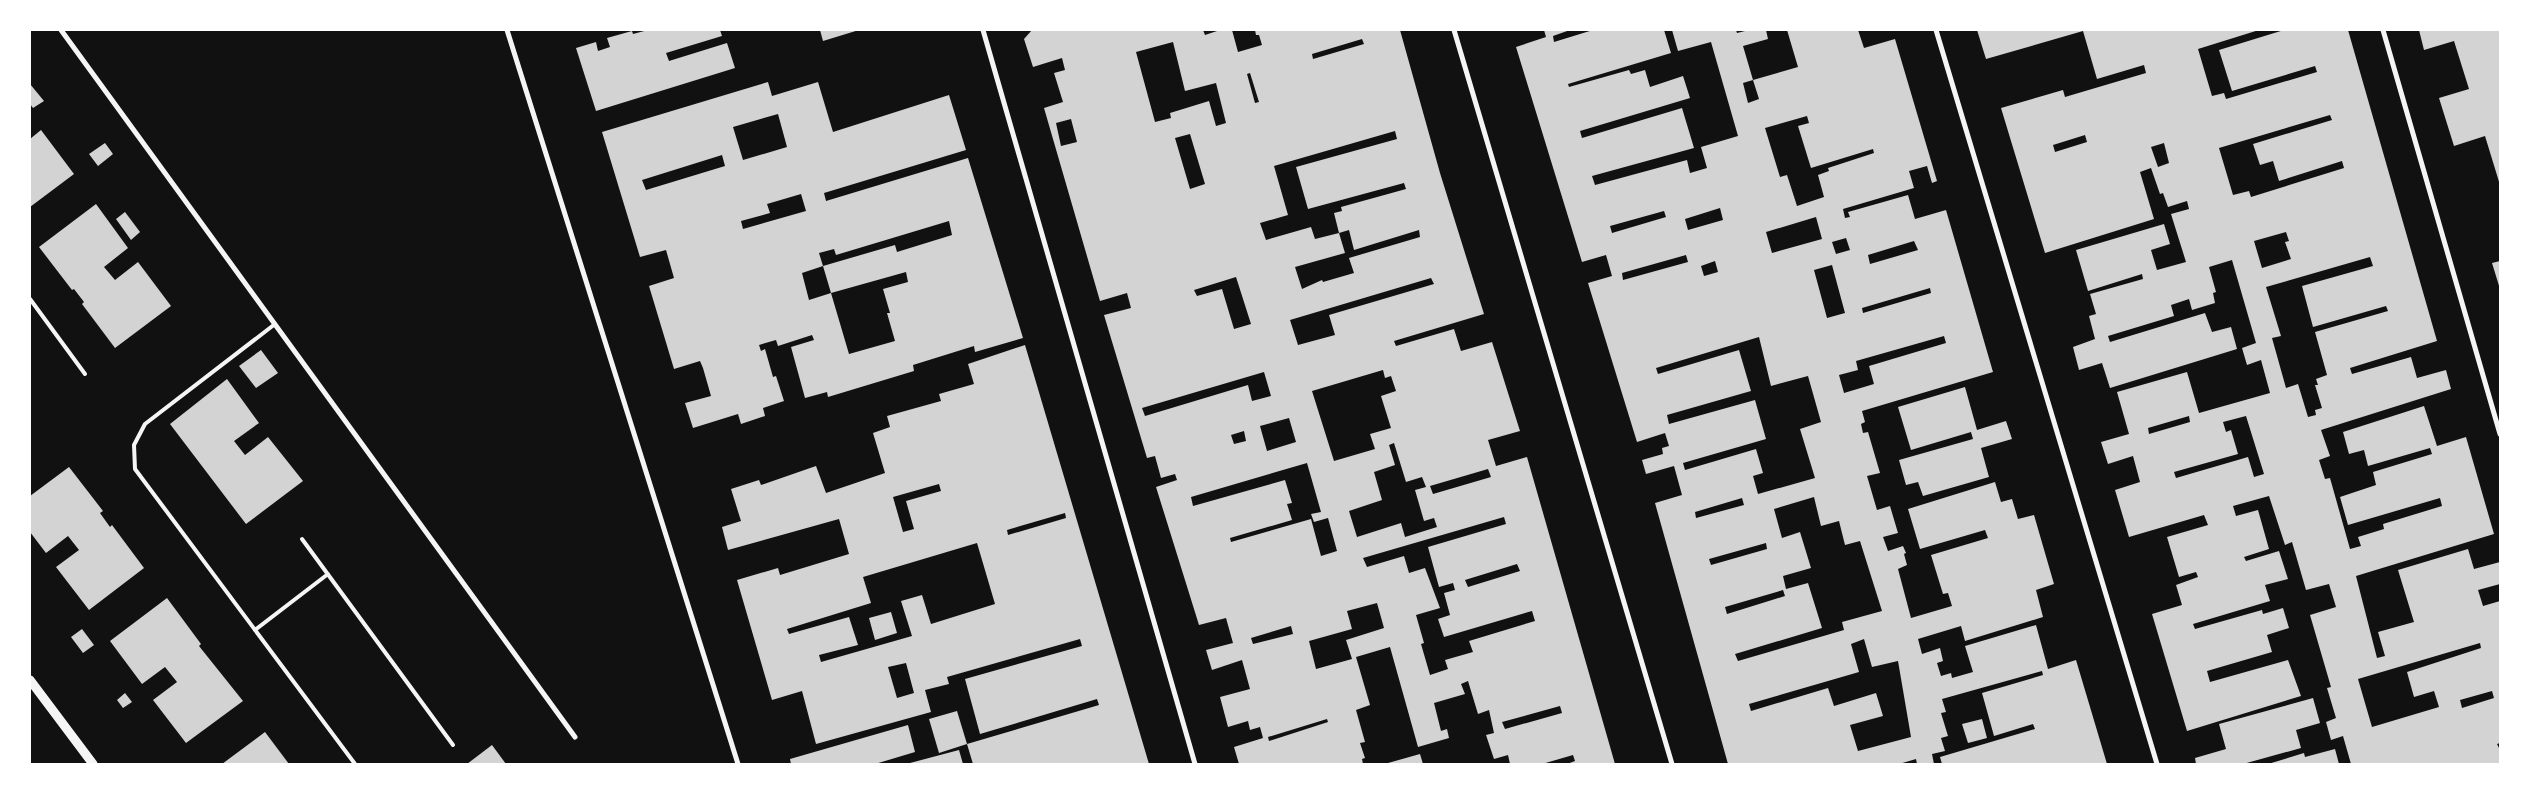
<svg xmlns="http://www.w3.org/2000/svg" width="2530" height="794" font-family="Georgia,serif">
<rect width="100%" height="100%" fill="#111"/>
<!-- building -->
<path fill="#d3d3d3" fill-rule="evenodd" d="M648,30h72l2,6 -56,17 3,8 58,-18 8,25 -139,43 -20,-63 20,-6 2,9 12,-4 -3,-9 25,-7 1,3z
M820,30h39l-36,11z
M1032,30h171l2,5 15,-5h12l6,22 24,-7 -3,-10h-3l-1,-5h145l40,143 44,141 -90,27 2,5 58,-17 7,22 31,-9 28,89 -32,9 8,26 31,-9 88,307h-48l8,-3 -2,-6 -31,9h-32l-2,-9 -14,4 -8,-24 8,-2 -5,-23 -11,4 -10,-33 -7,3 4,10 -31,9 7,28 6,-2 2,9 -31,9 -28,-100 -34,10 14,48 -14,5 9,32 -5,1 5,15 -3,1 1,5h-124l-5,-17 29,-9 -3,-11 -10,3 -2,-9 -20,6 -8,-30 30,-8 -8,-29 -30,10 -6,-20 27,-7 -7,-25 -27,7 -43,-138 21,-7 -2,-6 -14,4 -6,-22 -8,2 -43,-143 27,-7 -4,-15 -27,8 -56,-193 19,-6 -9,-29 11,-3 -3,-12 -29,9 -9,-28zM1362,39l2,5 -51,15 -1,-5zM1173,42l12,49 31,-8 10,40 -10,3 -7,-25 -39,12 1,5 -16,4 -19,-70zM1250,73l9,29 -4,1 -8,-29zM1071,119l6,23 -16,4 -5,-23zM1395,131l2,8 -101,28 12,42 96,-26 2,6 -65,18 1,4 -8,2 5,20 10,-3 5,20 65,-20 1,7 -71,21 5,15 -31,9 -1,-2 -20,9 -7,-22 50,-14 -6,-20 -24,6 -4,-12 -45,13 -6,-17 28,-8 -14,-49zM1190,134l15,50 -15,5 -15,-51zM1236,277l15,47 -17,5 -12,-40 -25,7 -3,-6zM1431,278l3,6 -105,31 6,20 -37,10 -8,-25zM1383,370l2,8 6,-2 5,15 -15,5 10,32 -21,6 5,15 -41,12 -22,-70zM1264,372l7,24 -19,5 -4,-16 -103,31 -3,-8zM1289,418l7,24 -29,9 -7,-25zM1244,431l2,10 -12,3 -3,-9zM1394,443l12,39 16,-5 4,10 -11,3 9,31 10,-3 3,9 -32,10 -4,-14 -44,14 -8,-26 33,-11 -8,-28 21,-7 -6,-20zM1307,463l14,49 -10,2 3,8 14,-4 9,33 -16,5 -10,-37 -80,23 -1,-4 62,-18 -5,-16 5,-1 -7,-23 -92,26 -2,-9zM1488,469l3,8 -58,17 -3,-8zM1504,517l2,7 -78,23 11,40 14,-4 2,7 -11,3 6,22 -12,4 6,18 88,-26 3,10 -66,20 4,11 -28,8 3,9 -18,6 -9,-31 3,-1 -8,-28 24,-7 -15,-40 -16,5 -5,-17 -37,11 -4,-9zM1517,564l3,7 -52,16 -3,-7zM1377,603l7,25 -38,12 6,19 -36,10 -7,-28 43,-12 -5,-18zM1291,626l2,8 -40,10 -2,-6zM1560,706l2,7 -57,16 -3,-7zM1327,719l1,3 -59,19 -1,-4z
M1544,30h26l-17,6 1,6 39,-12h71l7,23 -103,31 1,3 60,-17 2,4 14,-4 5,17 33,-11 7,22 -110,33 2,7 100,-30 12,40 -102,28 3,9 92,-25 3,13 17,-5 -6,-21 37,-11 -27,-94 -33,9 -6,-21h64l1,3 12,-3h17l2,9 -25,7 10,34 -10,3 5,20 11,-4 -6,-19 45,-13 -11,-37h71l6,18 31,-9 42,142 -5,2 -5,-17 -18,5 5,17 -71,21 2,9 5,-1 -2,-5 60,-17 7,24 31,-9 47,162 -131,39 3,11 -4,2 2,9 5,-1 12,41 -13,3 10,34 13,-4 8,27 -15,4 5,14 15,-5 3,7 -2,1 3,11 -9,4 13,49 41,-12 -4,-13 -5,1 -12,-39 57,-17 -3,-8 -65,19 -12,-40 87,-27 6,20 11,-3 6,20 16,-4 20,69 -18,6 7,27 -78,24 -4,-15 -43,13 4,15 18,-6 3,13 -6,2 4,13 10,-3 1,5 21,-6 -8,-26 71,-21 12,44 28,-9 31,104h-165l-2,-7 95,-28 -2,-5 -39,12 -12,-43 61,-18 -1,-4 -100,28 4,13 -5,1 7,23 -7,2 4,13 -13,3 2,10h-17l-1,-5 -17,5h-171l-73,-261 27,-8 -8,-29 -28,8 -4,-14 21,-6 -1,-6 7,-2 -4,-13 -28,9 -49,-159 24,-7 -6,-21 -24,7 -66,-215 30,-10zM1807,116l2,7 -11,3 13,42 62,-19 1,4 -46,15 1,3 -11,4 6,22 -27,9 -10,-31 -7,2 -15,-49zM1720,208l3,12 -35,10 -3,-11zM1664,211l2,6 -54,16 -2,-7zM1816,217l6,22 -50,14 -6,-21zM1846,238l4,12 -14,4 -4,-12zM1914,241l4,9 -48,14 -2,-9zM1686,255l2,7 -65,18 -1,-7zM1715,261l3,11 -14,4 -3,-10zM1832,265l13,48 -18,5 -13,-48zM1930,288l1,5 -68,20 -1,-5zM1944,336l2,7 -77,23 5,18 -30,9 -5,-18 19,-5 -2,-9zM1759,337l12,49 37,-10 13,46 -21,7 15,49 -57,16 -5,-18 10,-3 -7,-24 -71,21 -2,-7 83,-24 -11,-39 -86,24 -2,-9 84,-24 -12,-41 -81,24 -2,-6zM1814,497l7,29 18,-5 6,24 15,-4 22,70 -40,11 2,8 -106,31 -3,-7 87,-26 -14,-45 -22,6 -3,-13 28,-8 -11,-36 -18,6 -8,-29zM1742,498l2,7 -48,13 -1,-6zM1766,543l1,6 -56,16 -2,-6zM1783,590l2,6 -58,18 -2,-7zM1864,639l8,28 26,-6 13,76 -53,14 -8,-26 33,-9 -7,-23 -42,13 -6,-18 -77,23 -2,-7 110,-32 -8,-28z
M1977,30h282l-61,19 14,47 12,-3 2,6 91,-27 -2,-6 -83,25 -13,-41 65,-20h64l89,311 -87,27 2,6 59,-17 6,21 29,-8 5,19 -130,41 9,26 -11,4 6,19 5,-1 20,71 11,-3 -3,-9 26,-8 -1,-5 59,-18 -2,-8 -92,27 -8,-28 36,-12 -3,-13 59,-18 -2,-6 -62,18 -4,-16 -15,4 -6,-22 81,-26 13,40 29,-9 28,97 -138,42 21,82 8,-2 -7,-24 36,-10 -16,-52 70,-21 6,20 26,-7v22l-22,6 5,16 17,-5v142l-3,1 3,6v14h-149l-8,-28 -12,4 -5,-18 10,-4 -9,-30 4,-1 -21,-72 26,-8 -7,-23 -23,6 -14,-48 -7,3 -16,-49 -36,10 3,10 22,-6 11,39 -25,8 2,4 33,-10 9,28 -23,6 5,16 -77,23 2,5 67,-19 1,4 20,-6 6,20 -22,7 5,17 -65,19 3,11 78,-22 13,36 -114,35 -35,-117 30,-9 -6,-20 22,-8 -2,-5 -17,5 -12,-40 41,-12 -4,-10 -75,22 -14,-47 25,-8 -7,-26 -25,8 -7,-22 28,-8 -12,-42 70,-20 12,41 71,-20 -9,-33 -14,5 -5,-17 14,-5 -24,-83 -23,7 7,25 -3,1 2,10 -23,7 -3,-11 -18,6 3,11 -66,20 2,6 95,-29 7,19 19,-5 6,22 -127,39 -8,-25 -23,7 -6,-23 22,-8 -6,-23 7,-2 -6,-20 53,-15 -1,-5 -54,17 -12,-41 88,-26 6,20 -19,6 6,20 29,-8 -15,-48 18,-5 -2,-8 -19,6 -5,-14 -3,1 -9,-26 -11,4 14,47 -109,34 -44,-145 62,-18 2,7 81,-24 -2,-8 -47,14 -14,-48 -97,28zM2330,115l2,5 -79,24 7,21 13,-4 6,20 63,-20 2,7 -93,29 -2,-6 -16,4 -14,-47zM2085,135l2,7 -32,10 -2,-7zM2164,143l5,20 -11,4 -7,-20zM2286,232l3,9 -4,1 6,17 -29,9 -8,-27zM2370,257l3,9 -71,20 11,41 73,-21 2,5 -73,21 12,43 -11,4 2,6h-3l7,23 -7,2 1,5 -8,2 -10,-33 -12,4 -14,-50 9,-2 -15,-49zM2189,416l1,6 -41,12 -1,-6zM2246,416l18,58 -10,3 -6,-20 -72,21 -2,-6 64,-18 -7,-24 -5,2 -3,-10zM2480,643l1,5 -74,24 7,25 20,-6 5,16 -67,20 -14,-48zM2492,691l2,7 -32,10 -2,-8z
M2419,30h81v155l-15,-49 -31,10 -15,-48 30,-9 -15,-48 -30,9z
M768,82l4,14 46,-14 15,50 116,-37 17,55 -142,43 2,8 142,-43 55,180 -48,14 -1,-6 -61,19 1,6 -86,26 -1,-5 -22,6 -14,-51 23,-7 -2,-5 -34,11 -2,-6 -17,5 2,6 4,-2 8,28 3,-1 8,25 -21,7 2,8 -24,8 -3,-10 -45,14 -8,-25 26,-7 -8,-28 -3,-7 -26,8 -25,-83 25,-8 -8,-28 -26,7 -38,-125zM778,114l9,33 -44,13 -10,-33zM722,155l3,11 -79,24 -4,-10zM801,194l5,17 -63,18 -2,-8 29,-8 -3,-9zM949,221l3,14 -55,17 -2,-7 -72,21 8,27 75,-21 2,10 -25,7 7,24h-3l8,28 -46,13 -18,-61 -22,7 -7,-27 21,-7 -4,-13 15,-4 2,6z
M30,84l14,17 -11,7 -3,-4z
M41,130l33,44 -44,33v-68z
M105,143l8,11 -15,12 -9,-12z
M96,204l32,44 -24,19 11,13 23,-18 33,44 -56,42 -33,-44 2,-2 -10,-13 -2,1 -33,-43z
M125,212l15,20 -9,8 -15,-21z
M2500,261v28l-8,-26z
M1025,345l124,419h-176l-6,-20 132,-39 -2,-6 -117,35 -15,-55 117,-33 -2,-7 -133,38 2,7 -24,6 6,22 -115,32 -14,-53 -30,9 -35,-120 41,-12 2,7 69,-21 -10,-35 -111,31 -6,-23 19,-6 -10,-32 28,-9 2,5 55,-19 10,27 59,-20 -12,-40 17,-6 -3,-11 54,-15 -2,-7 35,-10 -6,-20zM939,484l2,7 -35,10 8,28 -11,3 -10,-35zM1065,513l1,5 -58,17 -1,-5zM977,543l18,61 -64,20 -9,-29 -21,6 11,35 -91,26 -2,-7 39,-10 -9,-28 -60,17 -2,-5 84,-26 -8,-26zM906,663l8,30 -17,5 -9,-31z
M261,350l17,23 -22,15 -17,-22z
M227,379l32,44 -25,18 11,14 23,-18 35,44 -57,43 -76,-100z
M1965,387l12,43 29,-9 6,18 -31,9 8,29 -66,19 -5,-14 -12,3 -7,-25 74,-21 -2,-7 -60,18 -13,-43z
M69,467l34,44 -3,2 10,14 2,-2 32,43 -55,42 -33,-43 23,-17 -11,-14 -22,17 -16,-21v-36z
M167,598l34,46 -2,2 44,55 -57,42 -33,-43 24,-18 -12,-15 -23,17 -32,-43z
M891,612l6,21 -22,7 -6,-22z
M82,629l12,16 -11,8 -12,-16z
M125,693l7,9 -9,6 -6,-8z
M2313,698l7,25 -24,7 5,18 -58,16h-47l-1,-6 31,-9 -7,-25z
M957,711l10,33 -28,9 -10,-34z
M1982,719l5,19 -19,5 -6,-19z
M908,725l7,27 -40,12h-84l-1,-5z
M265,732l24,32h-67l31,-23z
M492,745l14,19h-39z
M2335,749l4,15h-71l36,-11 1,4z
M959,750l4,14h-53v-1z
M1420,754l3,10h-35v-1z"/>
<g fill="none" stroke-linecap="round" stroke-linejoin="round">
<!-- service -->
<path stroke="#f5f5f5" stroke-width="4" d="M30,299l55,75
M275,324l-130,100 -11,21 1,24 220,295
M302,539l151,206
M255,630l73,-56"/>
<!-- minor -->
<path stroke="#f5f5f5" stroke-width="5" d="M61,30l514,707
M507,30l231,734
M983,30l212,734
M1454,30l218,734
M1936,30l221,734
M2383,30l117,404"/>
<!-- tertiary -->
<path stroke="#f5f5f5" stroke-width="9" d="M30,680l63,84"/>
</g>
<!-- border -->
<rect width="2530" height="794" fill="none" stroke="#ffffff" stroke-width="62"/>
</svg>
